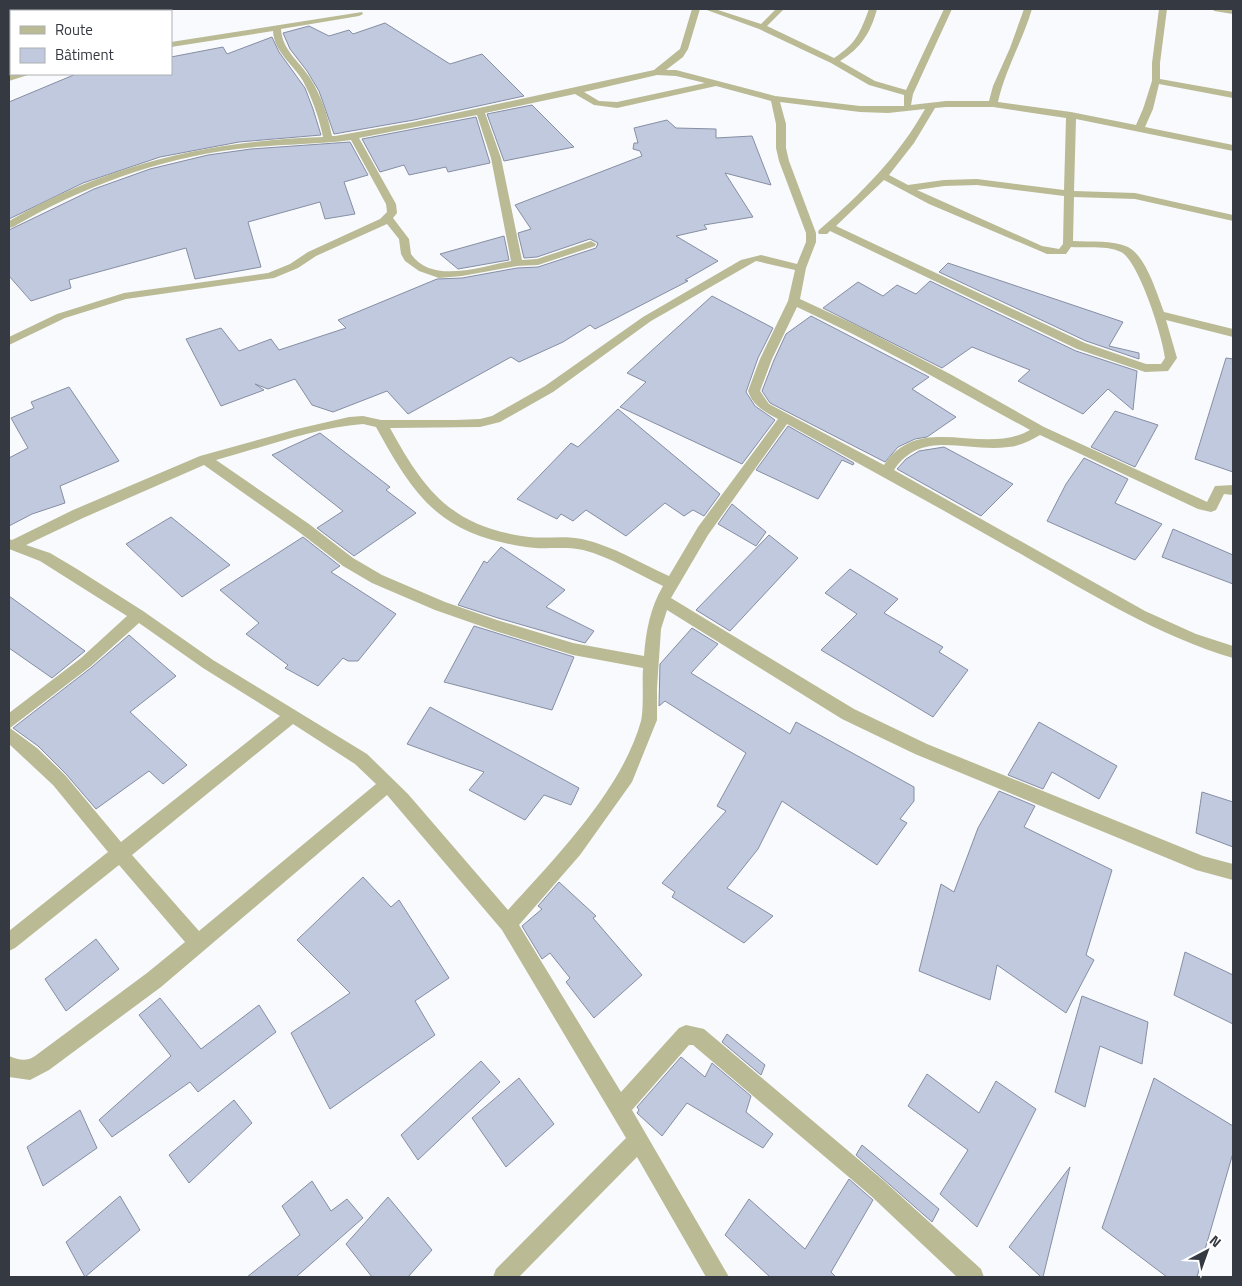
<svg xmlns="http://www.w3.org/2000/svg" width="1242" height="1286" font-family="'Titillium Web',sans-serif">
<rect width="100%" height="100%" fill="#f8fafe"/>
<!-- building -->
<path fill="#c0c9de" stroke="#868ea3" d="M385,23l65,41 32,-10 42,42 -110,24 -80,14 -15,-43 -12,-20 -17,-22 -7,-16 26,-7 20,10 20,-6 4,4z
M272,37l7,15 26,36 8,21 8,26 -82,7 -79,15 -77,26 -74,36v-117l67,-28h95v-17l52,-10 4,7z
M532,105l42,42 -70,14 -17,-47z
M476,117l14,46 -42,9 -2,-5 -37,8 -5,-10 -24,7 -18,-33z
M667,120l9,8 40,1v9l36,-2 19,49 -46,-12 28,44 -49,8 3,4 -31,7 42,25 -33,19 3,1 -93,48 -5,-4 -27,17 -44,20 -8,-5 -103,57 -21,-23 -54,21 -21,-7 -17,-26 -27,10 -13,-5 9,6 -43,16 -35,-67 35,-11 18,23 32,-12 8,11 67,-22 -8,-8 99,-41 25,-1 55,-10 21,-1 58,-19 2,-5 -8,-4 -53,18 -13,1 -6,-25 13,-4 -16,-24 127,-49 -2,-5 -7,-2 1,-6h4l-4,-15z
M350,142l18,33 -24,7 11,32 -30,5 -5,-17 -72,20 13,45 -66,12 -9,-31 -117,32 2,8 -40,13 -22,-25v-46l85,-41 56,-20 58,-14 43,-6z
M504,236l5,24 -51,9 -18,-15z
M948,263l175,59 -14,24 30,7v6l-53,-18 -147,-69z
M930,281l146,70 61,20 -4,39 -25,-21 -25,25 -65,-33 12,-11 -58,-23 -30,21 -119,-60 35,-26 25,14 14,-11 19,9z
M712,296l61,32 -15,30 -12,34 9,14 20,14 -33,44 -122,-57 26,-25 -19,-9z
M811,316l118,61 -17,12 44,28 -29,20 -12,2 -17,8 -13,15 -115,-59 -8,-12 12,-31 12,-26z
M1226,358l7,1v113l-38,-13z
M69,387l50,74 -59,25 5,17 -33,11 -23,12v-68l19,-10 -17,-30 23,-10 -3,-6z
M618,409l102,85 -16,22 -11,-6 -9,6 -19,-13 -39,33 -40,-26 -13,11 -12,-7 -4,5 -40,-20 54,-56 7,4z
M1115,411l43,14 -23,42 -44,-20z
M788,426l66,37 -1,2 -11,-5 -24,39 -62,-29z
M320,433l70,54 -4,3 30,23 -62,43 -37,-28 26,-17 -71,-56z
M944,447l69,37 -32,32 -84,-47 9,-10 13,-8z
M1084,458l44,21 -13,24 47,21 -27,36 -88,-39 19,-37z
M732,504l34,28 -10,14 -38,-22z
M171,517l59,48 -48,32 -56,-53z
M1173,529l60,26v29l-71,-27z
M769,535l29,23 -68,73 -34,-21z
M303,537l37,29 -9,6 65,42 -38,47h-10l-5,-3 -25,28 -33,-18 3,-3 -42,-31 13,-11 -39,-33z
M501,547l64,43 -19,17 48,24 -9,12 -87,-25 -40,-13 26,-44 3,2z
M850,569l48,30 -14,14 59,34 -4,5 29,18 -35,47 -112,-67 36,-36 -32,-21z
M9,596l76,55 -33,27 -43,-30z
M474,626l100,31 -22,53 -108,-28z
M692,628l26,16 -27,29 99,61 6,-12 118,65v14l-14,18 7,4 -30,42 -95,-64 -24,48 -31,39 46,28 -29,27 -72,-46 3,-5 -13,-9 64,-72 -9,-5 29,-53 -81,-52 -6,5 1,-42z
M129,635l47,41 -46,36 57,53 -24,19 -14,-13 -53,38 -30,-35 -28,-28 -25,-18 79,-61z
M430,707l149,81 -8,17 -27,-10 -19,25 -56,-30 15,-18 -77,-28z
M1039,722l78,44 -18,33 -47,-27 -9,17 -35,-14z
M999,791l36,15 -11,21 88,43 -26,85 8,5 -28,53 -69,-48 -7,35 -71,-29 22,-87 13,8 24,-64z
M1202,792l31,10v45l-37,-14z
M363,877l28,30 8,-7 50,78 -34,23 20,34 -105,74 -39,-76 59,-40 -53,-53z
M559,882l37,34 -3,2 49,57 -48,43 -28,-36 4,-4 -20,-25 -8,6 -20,-33 20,-17 -4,-3z
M96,939l23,30 -53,42 -21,-32z
M1185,952l48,23v49l-59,-29z
M1082,996l66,26 -6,42 -42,-18 -15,61 -30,-15z
M160,998l41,51 58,-44 17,27 -78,60 -8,-10 -78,55 -13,-17 72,-64 -32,-41z
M727,1034l38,31 -4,10 -39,-33z
M681,1057l24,20 7,-14 39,33 -5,16 27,22 -10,14 -76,-45 -25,33 -25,-23 2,-3 -2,-3z
M481,1061l19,21 -82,78 -17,-25z
M927,1074l52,39 17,-32 40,28 -59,118 -37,-33 28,-44 -60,-44z
M519,1078l35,46 -48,43 -34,-49z
M1154,1078l79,48v27l-36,124h-30l-65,-49z
M234,1100l18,23 -63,60 -20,-28z
M80,1110l17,38 -54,38 -16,-39z
M862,1145l77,64 -7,13 -76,-67z
M1070,1167l-27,110h-2l-32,-30z
M849,1179l24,21 -42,72 5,5h-66l-45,-42 24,-36 56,50z
M312,1181l19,30 16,-12 16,19 -67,59h-49l53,-42 -18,-29z
M120,1196l20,34 -55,47 -19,-35z
M388,1197l44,53 -24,27h-36l-26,-33z"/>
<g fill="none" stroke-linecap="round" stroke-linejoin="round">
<!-- minor -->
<path fill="#baba94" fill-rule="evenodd" d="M692,9h8l-12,40 -5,8 -17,13h10l99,26 85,10h44v-11l-35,-10 -38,-22 -72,-34 -55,-20h11l46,15 15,-15h8l-17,17 67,32c22,-14 26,-25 35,-49h8c-6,23 -16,39 -37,52l35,20 31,9 38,-81h8l-39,85 -2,11 35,-4h43l4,-15 17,-38 14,-39h8c-9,31 -27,61 -34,93l73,10 65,13 7,-16 9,-28v-18l7,-54h8l-7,54v16l73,13v6l-74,-14 -6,25 -8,18 88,18v6l-157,-32 -2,72 61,2 98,22v6l-98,-22 -61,-2 -1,44c18,1 39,-1 55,6 18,9 29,47 36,65l69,17v8l-67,-17 11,38 -9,13 -23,1 -68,-23 -247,-118 -3,3h-8l-1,-2 1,-2c42,-36 79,-73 106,-121l-37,4 -28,-1 -80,-10 6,22v24l3,13 27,72v9l-10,26 -6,31 58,27 92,48 94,53 161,74 2,1 8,-16 18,-1v10l-9,-1 -8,16 -5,2 -13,-3 -158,-74c-10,6 -20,11 -32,12 -41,6 -86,-19 -114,23l251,141 51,23 37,12v12c-74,-22 -140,-63 -207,-101 -79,-45 -159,-89 -239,-133l-79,111 -37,63 183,111 73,35 276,112 30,8v16l-37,-10 -281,-116 -73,-35 -175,-109 -6,19 -4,59v32l-25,62 -52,73 -61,70 102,167 58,-64 7,-3 18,4 180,152 97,88 3,8h-27l-87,-82 -177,-150h-4l-57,65 97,167h-23l-69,-120 -118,120h-26l3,-8 130,-131 -124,-208 -115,-135 -226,192 -112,83 -19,10 -21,-3v-21c10,4 17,6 26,0l112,-83 38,-31 -66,-77 -104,83 -6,3v-20l99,-79 -55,-67 -44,-41v-31l72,-55 46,-42 -87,-55 -31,-12v-10l3,1 61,-30 127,-54 97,-27 52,-12 14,-1 18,4h75l24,-1 12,-3 53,-30 98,-69 98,-57 20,-5 36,9 9,-22v-9l-27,-72 -3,-13v-24l-5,-23 -55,-15 -99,22 -23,-3 -19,-11 -90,19 16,45 21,102 15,-1 54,-18 5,3 -1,2 -57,19 -21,1 -55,10 -23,2 -20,-7 -14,-10 -4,-7 -2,-15 -12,-15 -71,32 -18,12 -24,10 -148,21 -61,19 -56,27v-8l48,-23 67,-21 144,-20 22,-9 18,-12 72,-33 7,-7 -1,-8 -35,-64c-38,5 -76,4 -114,9 -80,10 -155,38 -224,78l-4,1v-7c99,-57 200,-80 314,-84 -4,-20 -11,-39 -20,-56 -10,-17 -29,-29 -30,-50l-102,16v-5l191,-30 1,2 -4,2 -78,13c1,21 19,33 29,49 11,17 18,38 22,58h3l79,-14 240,-52 26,-21zM657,75l19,1 29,7 -88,19 -18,-1 -15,-9zM946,107h47l73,11 -2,72 -87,-11 -33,1 -36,5 -19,-10 25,-32 21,-35zM477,115l14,43 20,103c-29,5 -79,24 -100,-7l-2,-15 -16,-21 4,-5 -1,-9 -37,-66zM884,180l45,24 118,50h19l5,-7c15,1 37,-2 50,5 18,9 42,86 44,106l-4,6h-15l-61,-21 -249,-117zM977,185l87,11 -1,48 -4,5 -17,-3 -125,-56 27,-4zM756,261l39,9 -7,31 -28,58 -12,32c5,15 17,21 30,28l-80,108 -29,49c-29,-13 -56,-30 -87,-37 -18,-4 -36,0 -53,-2 -77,-10 -104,-45 -139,-109l90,-1 20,-5 53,-30 98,-71zM797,307c80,37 156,81 233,123 -47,27 -110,-19 -146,35l-115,-61 -9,-13 12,-32zM363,424l13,3c40,73 65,107 150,120 19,3 38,-1 57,3 28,7 54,24 80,36 -13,22 -17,45 -19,70l-71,-13 -76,-23 -52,-18 -63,-27 -29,-17 -44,-34 -93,-64c48,-13 98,-32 147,-36zM204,465l95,67 44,34 29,17 63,27 60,21 78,24 70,13c-1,15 1,40 -2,53 -19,69 -86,137 -133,189l-100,-116 -41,-40 -154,-94 -70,-49 -66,-42 -27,-16 -24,-8 57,-27zM139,623l64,45 77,48 -159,126 -56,-67 -28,-27 -27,-20 81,-62zM293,724l62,40 21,20 -177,147 -67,-76z
M1213,9l20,1v4l-19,-3z
M16,74h15l-22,7v-6z"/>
</g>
<!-- border -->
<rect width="1242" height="1286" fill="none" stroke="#353941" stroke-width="20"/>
<!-- legend -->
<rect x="10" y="10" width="162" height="65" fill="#ffffff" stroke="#aeb0b3"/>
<rect x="20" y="26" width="25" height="8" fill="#baba94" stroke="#aeb0b3"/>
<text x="55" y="35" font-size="15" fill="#353941">Route</text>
<rect x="20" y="48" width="25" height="15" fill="#c0c9de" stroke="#aeb0b3"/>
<text x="55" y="60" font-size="15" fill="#353941">Bâtiment</text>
<!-- north arrow -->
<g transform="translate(1207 1251) rotate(41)" stroke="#ffffff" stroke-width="4" paint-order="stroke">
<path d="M0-4L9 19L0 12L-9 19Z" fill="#353941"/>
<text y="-8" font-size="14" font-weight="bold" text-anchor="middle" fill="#353941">N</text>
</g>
</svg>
